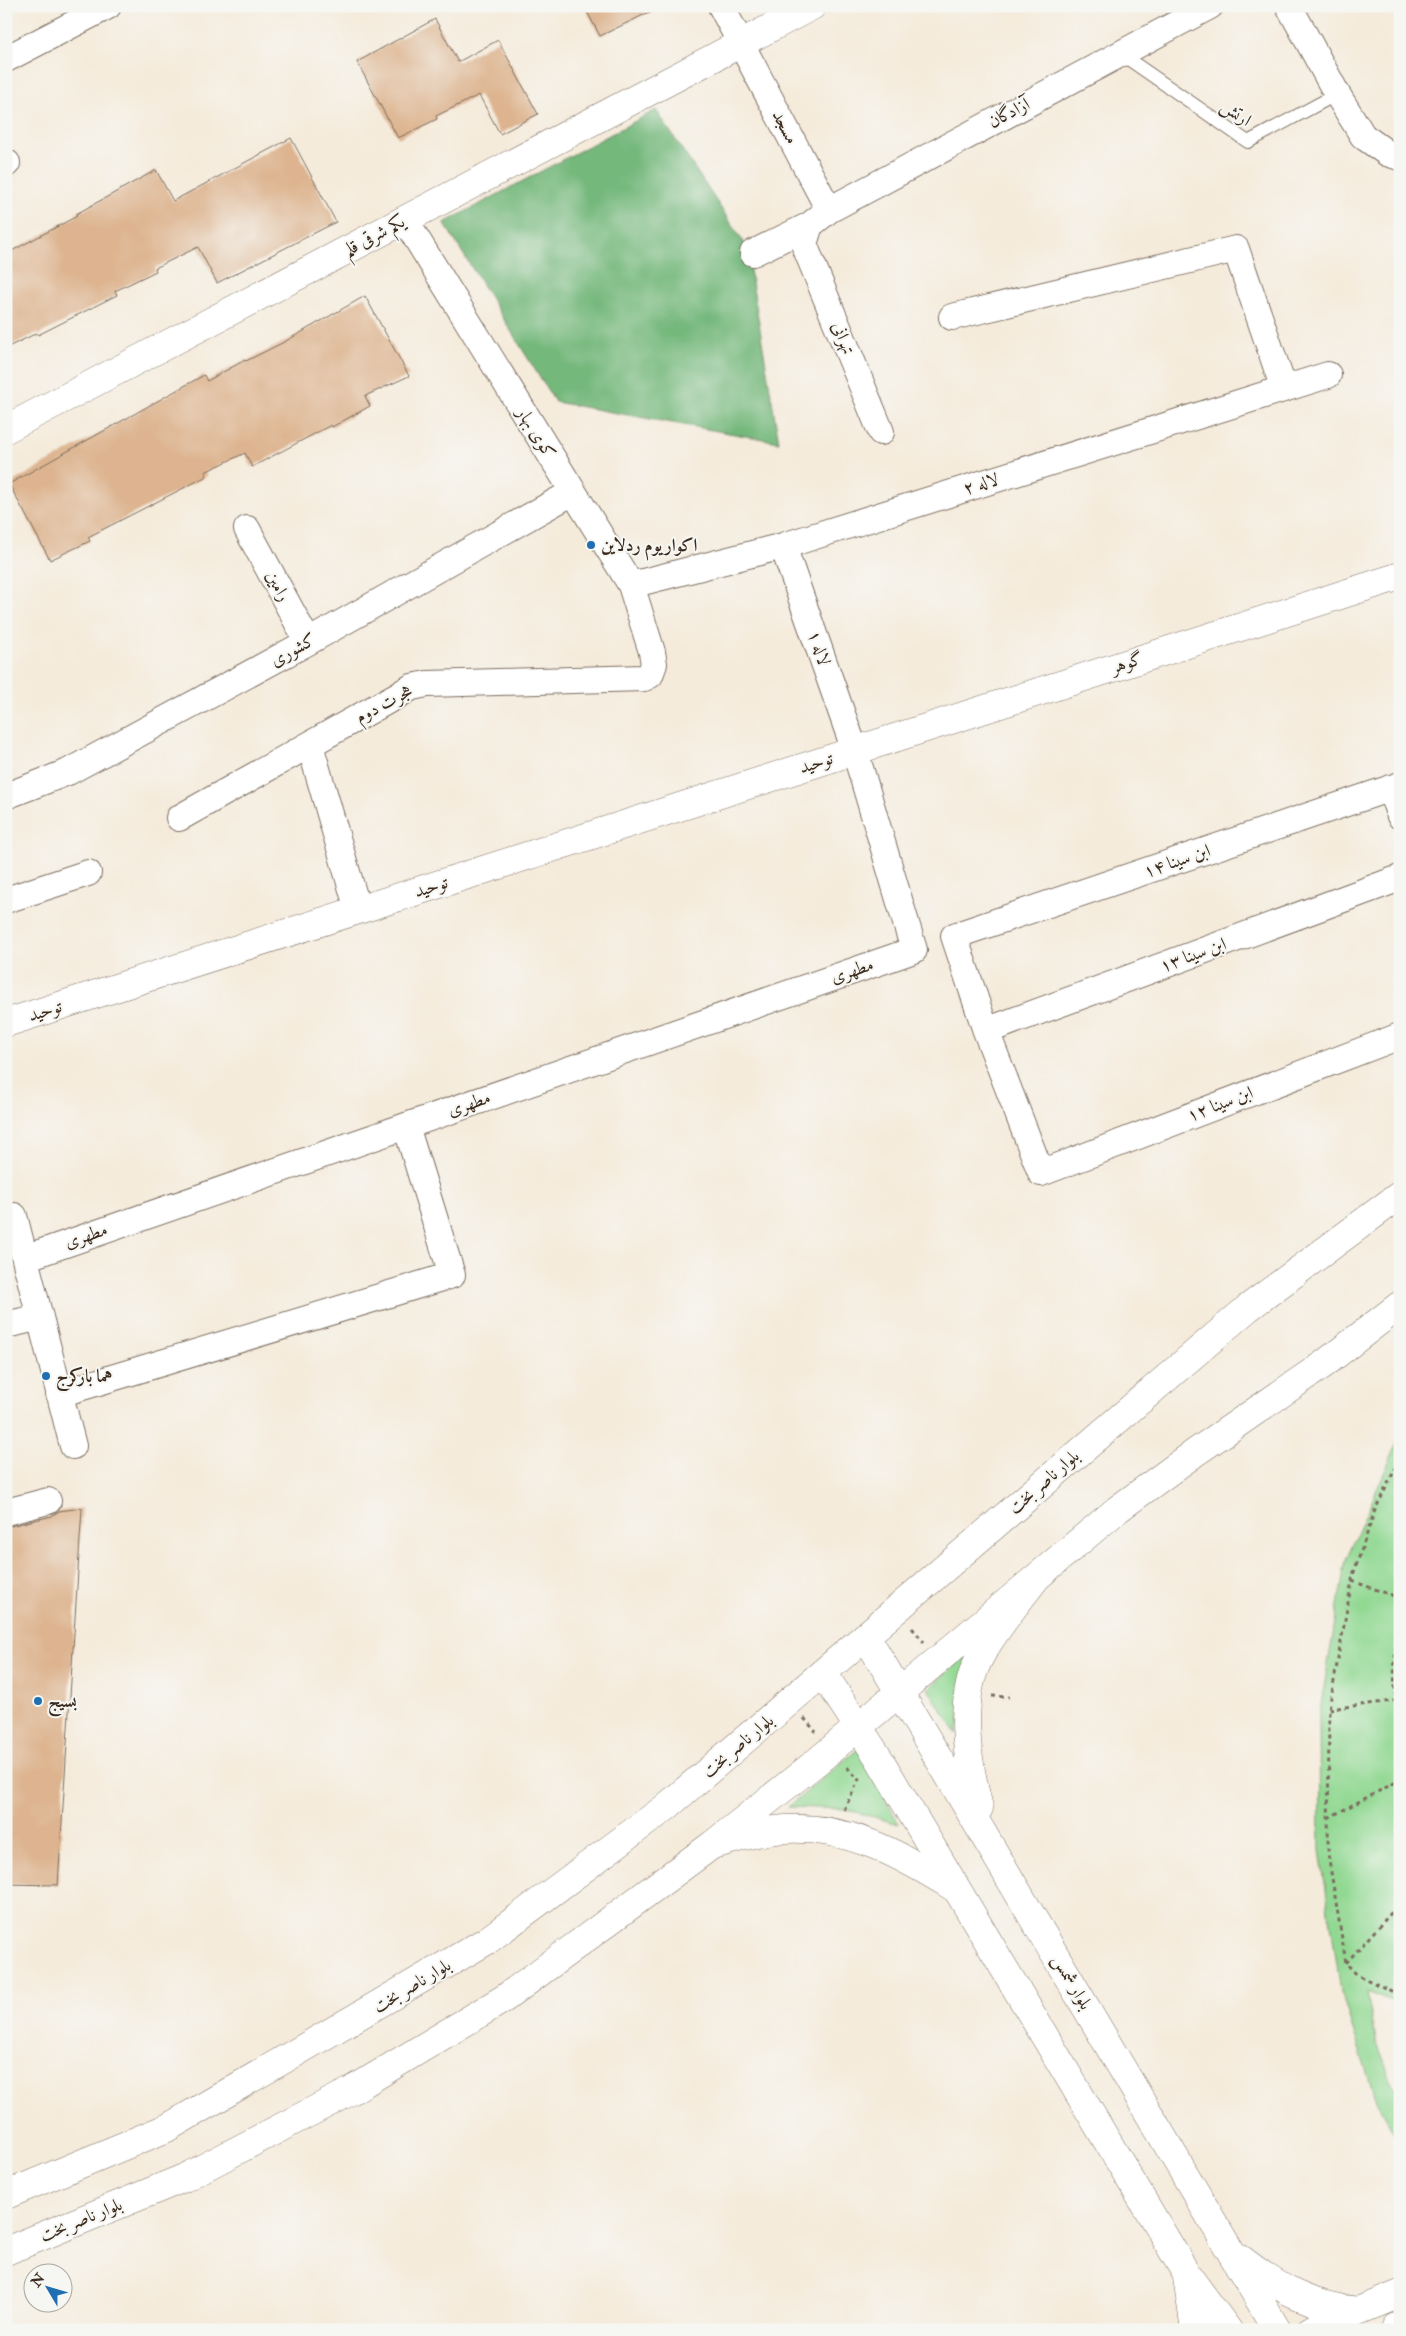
<svg xmlns="http://www.w3.org/2000/svg" width="1406" height="2336" font-family="'IM FELL Double Pica',Amiri,serif">
<rect width="100%" height="100%" fill="#f6f6f2"/>
<filter id="ink" filterUnits="userSpaceOnUse"><feTurbulence type="fractalNoise" baseFrequency=".02" numOctaves="2"/><feDisplacementMap in="SourceGraphic" scale="10" xChannelSelector="R" yChannelSelector="G"/><feConvolveMatrix kernelMatrix="1 2 1 2 8 2 1 2 1" color-interpolation-filters="sRGB"/></filter>
<filter id="wash" filterUnits="userSpaceOnUse"><feTurbulence type="fractalNoise" baseFrequency=".0096" numOctaves="4" result="noise"/><feDisplacementMap in="SourceGraphic" scale="20" xChannelSelector="R" yChannelSelector="G"/><feGaussianBlur stdDeviation="1.12" result="paint"/><feColorMatrix in="noise" values="0 0 0 0 0 0 0 0 0 0 0 0 0 0 0 0 0 1.4 0 .05"/><feComposite in="paint" operator="in"/></filter>
<g filter="url(#wash)">
<rect width="100%" height="100%" fill="#f5ebdb"/>
<!-- green -->
<path fill="#91d892" stroke="#668158" d="M1400,1437v568l-33,-13 9,48 24,62v43l-24,-44 -35,-109 -21,-142 -1,-134 27,-157z
M975,1647l-18,87 -29,-45z
M858,1749l41,75 -55,-15 -56,-2z"/>
<!-- forest -->
<path fill="#74b87c" stroke="#58714d" d="M656,110l90,136 33,196 -224,-40 -111,-179z"/>
<g id="blocks">
<!-- building -->
<path fill="#ddb48f" d="M584,6h78l-62,30z
M435,19l23,43 40,-22 40,74 -38,20 -21,-39 -43,21 1,3 -39,19 -41,-76z
M291,138l45,84 -119,61 -19,-36 -43,21 1,3 -41,20 2,4 -79,40 -1,-2 -31,15v-94l71,-38 -1,-2 80,-44 17,31z
M365,296l44,80 -44,20 5,10 -38,21 -1,-2 -79,42 -7,-14 -40,19 2,4 -119,61 2,4 -40,19 -41,-76 195,-109 3,6 38,-21 1,1 40,-20z
M82,1508l-24,377 -52,-1v-357l46,-11 7,-5z"/>
</g>
</g>
<g filter="url(#ink)">
<use href="#blocks" fill-opacity="0" stroke="#7c6e60" stroke-width="1"/>
<g fill="none" stroke-linecap="round" stroke-linejoin="round">
<!-- lane casing -->
<g stroke="#7c6e60" stroke-width="14">
<path id="lane" d="M1121,54l127,88 89,-48"/>
</g>
<!-- street casing -->
<g stroke="#7c6e60" stroke-width="28">
<path id="street" d="M721,6l108,204
M1289,6l48,88 26,42 24,17 13,4
M6,59l102,-53
M6,164l1,-1
M753,253l57,-28
M952,317l284,-68 48,140
M881,432l-77,-188 6,-19 19,-15 381,-204
M247,529l61,113
M631,585l152,-39 545,-171
M310,745l48,165
M1400,785l-446,151 32,95 55,142 359,-137
M1390,788l10,28
M6,796l62,-24 240,-130 265,-150
M179,818l233,-131 15,-3 217,-6 6,-3 4,-11 -2,-12 -21,-67 -226,-365
M6,900l82,-27
M986,1031l414,-153
M6,1217l8,-1 59,230
M25,1258l889,-308 -59,-199 -72,-205
M6,1325l34,-8
M59,1394l393,-119 -46,-149
M6,1512l42,-11"/>
</g>
<!-- secondary casing -->
<g stroke="#7c6e60" stroke-width="29">
<path id="secondary" d="M6,429l806,-423
M6,1023l1394,-447
M6,2195l161,-67 321,-188 177,-132 583,-500 152,-113
M6,2251l178,-73 167,-87 154,-93 207,-153 102,-81 304,-255 78,-57 128,-88 76,-59
M1311,2330l89,-36"/>
</g>
<!-- primary casing -->
<g stroke="#7c6e60" stroke-width="29">
<path id="primary" d="M866,1636l411,694
M823,1673l55,84 308,516 42,57
M979,1808c-12,-48 -23,-110 3,-155 15,-26 36,-51 54,-75
M712,1845c21,-5 42,-13 63,-15 67,-8 123,23 178,57
M1241,2259c40,31 66,46 117,52
M1187,2277l7,46 -1,7
M1395,2330l1,-3"/>
</g>
<!-- path -->
<path stroke="#7c6e60" stroke-width="3" stroke-dasharray="4 4" stroke-linecap="butt" d="M1400,1459l-25,51 -22,65 -24,134 -1,145 18,109 11,12 43,20
M1352,1581l48,17
M912,1628l12,14
M1400,1630c-9,31 -6,64 0,95
M992,1696l17,1
M1329,1709l71,-9
M804,1718l12,14
M847,1767l11,12
M844,1810l17,-35
M1328,1818l72,-38
M1346,1963l54,-60"/>
<!-- lane -->
<use href="#lane" stroke="#fff" stroke-width="12"/>
<!-- street -->
<use href="#street" stroke="#fff" stroke-width="26"/>
<!-- secondary -->
<use href="#secondary" stroke="#fff" stroke-width="28"/>
<!-- primary -->
<use href="#primary" stroke="#fff" stroke-width="28"/>
</g>
</g>
<!-- markers -->
<g fill="#1f6fb2" stroke="#f6f6f2" stroke-width="2">
<circle cx="591" cy="545" r="5"/>
<circle cx="46" cy="1376" r="5"/>
<circle cx="38" cy="1701" r="5"/>
</g>
<g text-anchor="middle" dominant-baseline="central" stroke-width="4" stroke-linejoin="round" paint-order="stroke">
<!-- street labels -->
<g font-size="18" fill="#3b2a1e" stroke="#f6f6f2">
<text transform="translate(1009 113) rotate(-28)">آزادگان</text>
<text transform="translate(1236 113) rotate(35)">ارتش</text>
<text transform="translate(785 127) rotate(62)">مسجد</text>
<text transform="translate(374 236) rotate(-28)">یکم شرقی قلم</text>
<text transform="translate(843 338) rotate(68)">تهرانی</text>
<text transform="translate(536 433) rotate(58)">کوی بهار</text>
<text transform="translate(981 484) rotate(-17)">لاله ۲</text>
<text transform="translate(278 586) rotate(62)">رامین</text>
<text transform="translate(819 648) rotate(71)">لاله ۱</text>
<text transform="translate(293 650) rotate(-29)">کشوری</text>
<text transform="translate(1127 663) rotate(-18)">گوهر</text>
<text transform="translate(384 704) rotate(-28)">هجرت دوم</text>
<text transform="translate(816 763) rotate(-18)">توحید</text>
<text transform="translate(1177 861) rotate(-19)">ابن سینا ۱۴</text>
<text transform="translate(431 887) rotate(-18)">توحید</text>
<text transform="translate(1193 955) rotate(-20)">ابن سینا ۱۳</text>
<text transform="translate(852 971) rotate(-19)">مطهری</text>
<text transform="translate(45 1011) rotate(-18)">توحید</text>
<text transform="translate(469 1104) rotate(-19)">مطهری</text>
<text transform="translate(1220 1104) rotate(-21)">ابن سینا ۱۲</text>
<text transform="translate(86 1236) rotate(-19)">مطهری</text>
<text transform="translate(1044 1482) rotate(-41)">بلوار ناصر بخت</text>
<text transform="translate(738 1746) rotate(-40)">بلوار ناصر بخت</text>
<text transform="translate(1072 1982) rotate(60)">بلوار شمس</text>
<text transform="translate(412 1986) rotate(-31)">بلوار ناصر بخت</text>
<text transform="translate(81 2220) rotate(-22)">بلوار ناصر بخت</text>
</g>
<!-- poi labels -->
<g font-size="18" font-weight="bold" fill="#3b2a1e" stroke="#f6f6f2" text-anchor="start">
<text x="601" y="545">اکواریوم ردلاین</text>
<text x="56" y="1376">هما بارکرج</text>
<text x="48" y="1701">بسیج</text>
</g>
</g>
<!-- margin -->
<rect width="1406" height="2336" fill="none" stroke="#f6f6f2" stroke-width="25"/>
<!-- north arrow -->
<g transform="translate(48 2288) rotate(308)"><circle r="24" fill="#f6f6f2" stroke="#aba49d"/>
<path d="M0-4L9 19L0 12L-9 19Z" fill="#1f6fb2"/>
<text y="-8" font-size="14" font-weight="bold" text-anchor="middle" fill="#3b2a1e">N</text>
</g>
</svg>
